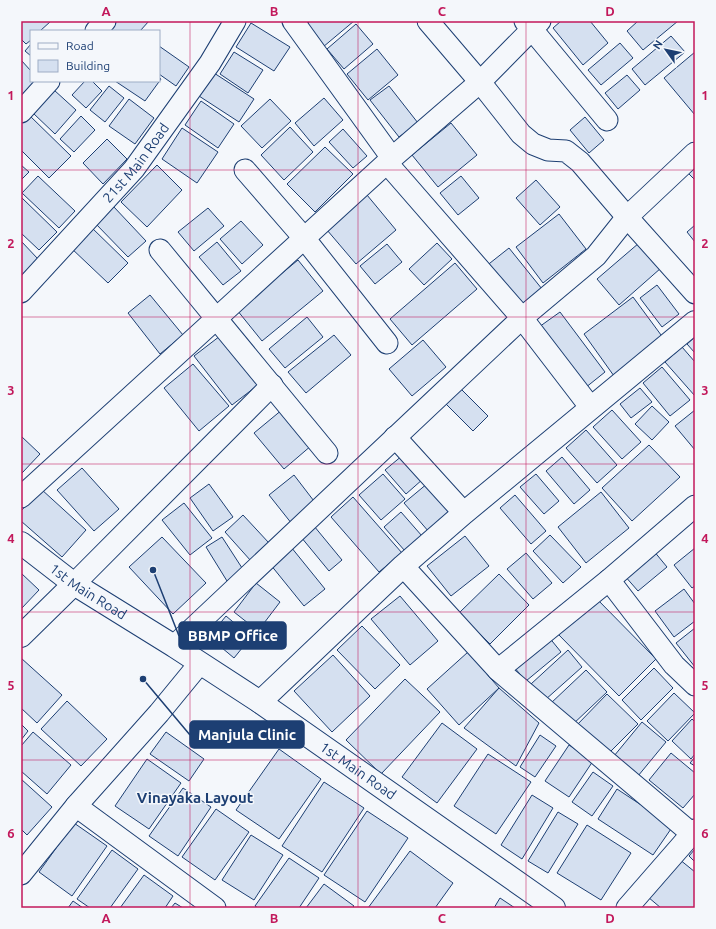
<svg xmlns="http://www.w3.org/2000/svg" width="716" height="929" font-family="Ubuntu,sans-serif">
<rect width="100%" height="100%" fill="#f4f7fb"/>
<!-- building -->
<path fill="#d5e0f0" stroke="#1d3f73" d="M21,21h30l-11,10h-9v9l-5,4 -5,-5z
M115,21h34l-9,10h-34z
M310,21h44l-31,26 -18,-21z
M561,21h29l18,22 -25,22 -30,-37z
M638,21h40l-35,29 -16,-19z
M251,23l39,24 -16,24 -38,-24z
M356,24l17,20 -29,25 -17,-20z
M671,36l14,16 -40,33 -13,-16z
M620,43l13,15 -32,27 -13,-15z
M31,44v12l-6,-5z
M159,46l30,21 -13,19 -17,-12z
M377,49l21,26 -30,25 -21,-26z
M234,52l29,18 -15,23 -28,-19z
M695,52v63l-31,-37z
M21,60l10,11v10h10l-20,21z
M214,73l40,26 -15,23 -40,-26z
M627,75l13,15 -22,19 -13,-16z
M159,77l2,2 -16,22 -30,-20h44z
M85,81h7l10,10 -16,17 -14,-13z
M109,86l15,12 -19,24 -15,-12z
M389,86l29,37 -19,14 -29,-37z
M54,90l22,20 -21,24 -22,-21z
M324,98l19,22 -29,26 -19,-23z
M129,99l25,19 -19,26 -26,-18z
M270,99l21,22 -29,27 -21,-22z
M201,101l33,23 -16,24 -33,-23z
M28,114l43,42 -22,22 -28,-28v-29z
M81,116l14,14 -21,22 -14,-13z
M585,117l19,23 -15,13 -19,-23z
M451,123l26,32 -39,32 -26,-32z
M290,127l23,25 -29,28 -23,-25z
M182,128l36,24 -21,31 -35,-24z
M343,129l24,27 -14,12 -24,-26z
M107,139l20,20 -24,25 -20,-21z
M325,147l28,27 -38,38 -28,-28z
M695,162v18l-9,-9z
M21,165l8,7 -8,8z
M157,165l25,25 -35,37 -26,-25z
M38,176l37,35 -16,17 -37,-35z
M461,176l18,22 -21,17 -18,-22z
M536,180l24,27 -20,18 -24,-27z
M367,195l29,35 -40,34 -29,-34z
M21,197l36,35 -18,18 -18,-17z
M113,206l33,35 -18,16 -33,-34z
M208,208l16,18 -30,25 -16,-19z
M559,214l27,35 -43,34 -27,-36z
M241,221l22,24 -21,19 -22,-25z
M695,225v17l-8,-10z
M90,226l38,37 -20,20 -38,-36z
M21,241l17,18 -17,17z
M217,242l24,29 -18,14 -24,-28z
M437,243l15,16 -28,26 -15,-16z
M639,243l22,25 -42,37 -22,-26z
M387,244l15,18 -27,22 -15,-18z
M509,248l33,41 -23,19 -34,-41z
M298,260l25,31 -61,50 -25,-31z
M455,263l22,26 -65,56 -22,-26z
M657,285l22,29 -17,13 -22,-29z
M150,295l33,40 -23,19 -32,-41z
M633,297l31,42 -50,37 -30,-42z
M560,312l45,60 -20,16 -46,-61z
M307,317l16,20 -38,31 -16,-19z
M334,335l17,20 -45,38 -18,-21z
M220,336l38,49 -26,20 -38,-49z
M695,337v16l-8,-9z
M423,340l23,27 -34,29 -23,-27z
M682,347l13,15v34l-30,-34z
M193,364l36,42 -30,25 -35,-43z
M662,367l28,33 -20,16 -27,-33z
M459,387l29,29 -15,15 -29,-29z
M640,388l12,14 -21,16 -11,-14z
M652,406l17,16 -17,18 -17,-16z
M283,409l29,36 -28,24 -30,-36z
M612,410l29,32 -19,17 -29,-32z
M695,410v40l-20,-24z
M586,430l31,35 -20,18 -31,-35z
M21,436l19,18 -18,19 -1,-1z
M649,445l31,32 -48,44 -30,-33z
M403,455l20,24 -17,15 -21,-24z
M562,457l28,33 -16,14 -28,-33z
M82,468l37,41 -25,22 -37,-41z
M383,474l22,25 -24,21 -22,-25z
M536,474l23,27 -15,13 -24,-27z
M294,475l23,30 -25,19 -23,-29z
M428,483l24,29 -23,20 -25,-29z
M209,484l24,33 -20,14 -23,-33z
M41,489l45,41 -24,27 -41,-36v-10z
M601,492l28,36 -43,35 -28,-36z
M515,495l31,36 -15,13 -31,-36z
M353,497l49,56 -23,19 -48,-55z
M184,503l28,35 -22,17 -28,-35z
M401,512l21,24 -17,15 -21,-24z
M243,515l26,28 -18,18 -26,-29z
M314,526l28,34 -13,11 -28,-34z
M550,535l31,32 -18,16 -30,-32z
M465,536l24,30 -38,30 -24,-30z
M162,537l44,46 -33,31 -44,-47z
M222,537l22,34 -17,10 -21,-34z
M291,547l34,42 -21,17 -34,-42z
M695,548v38l-3,2 -18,-23z
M653,550l14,17 -29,24 -14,-16z
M526,553l26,30 -19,16 -26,-30z
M21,573l18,17 -18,19z
M499,574l30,31 -39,39 -31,-31z
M256,583l24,19 -22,29 -24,-19z
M684,589l11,15v17l-21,16 -19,-26z
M400,596l38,45 -28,24 -39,-46z
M594,596l62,63 -37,37 -62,-63z
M226,616l25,21 -17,21 -25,-21z
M362,626l38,39 -25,24 -38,-39z
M695,628v39l-19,-24z
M548,636l13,16 -35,29 -13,-15z
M568,650l14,17 -37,33 -14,-16z
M468,652l31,36 -40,37 -32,-36z
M333,655l37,41 -38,36 -38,-41z
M21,658l41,37 -25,28 -16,-15z
M654,668l19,20 -32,32 -19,-20z
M586,670l21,22 -36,34 -21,-22z
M405,679l35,33 -59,62 -35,-34z
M499,688l40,35 -23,43 -52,-38z
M674,693l21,20 -27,28 -21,-20z
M607,694l31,30 -32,32 -30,-30z
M67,701l40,38 -26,27 -40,-37z
M692,719l3,3v32l-4,5 -19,-18z
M642,722l24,20 -28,34 -24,-20z
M442,723l35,26 -40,54 -35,-26z
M21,724l7,7 -7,9z
M33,732l38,33 -24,29 -26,-23v-25z
M166,732l38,27 -15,22 -39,-27z
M540,735l16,11 -21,31 -15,-10z
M569,745l24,16 -24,36 -24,-16z
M279,749l42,30 -42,60 -43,-29z
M671,753l24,20v21l-12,14 -34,-28z
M488,754l43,28 -35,52 -42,-28z
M695,757v9l-5,-3z
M147,759l34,24 -32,46 -34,-23z
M593,772l20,14 -21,30 -20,-14z
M21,779l31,28 -25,28 -6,-6z
M324,782l40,26 -42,64 -40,-26z
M183,788l28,19 -33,49 -29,-20z
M617,789l56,37 -20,29 -55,-36z
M532,795l21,13 -31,51 -21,-14z
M216,809l33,23 -34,48 -33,-23z
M367,811l41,27 -43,64 -41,-27z
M558,812l20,12 -30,49 -20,-12z
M74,823l33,23 -35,50 -33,-24z
M587,825l44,28 -30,47 -44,-27z
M251,835l32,20 -29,45 -32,-20z
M695,849v13l-6,-6z
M112,850l26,19 -28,39h-20l-13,-9z
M410,851l43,32 -18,25h-67z
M289,858l30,20 -20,30h-41l-3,-2z
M679,859l16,13v36h-34l-13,-11z
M144,875l29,21 -8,12h-45z
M324,884l30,22 -2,2h-46z
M500,898l15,10h-21z
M73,901l10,7h-15z
M175,903l8,5h-12z"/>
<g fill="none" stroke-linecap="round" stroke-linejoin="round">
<!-- street casing -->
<g stroke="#1d3f73" stroke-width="23">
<g id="street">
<path d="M293,21l99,137"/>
<path d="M428,21l52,61 41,52 12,10 15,6 18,1 14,11 47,55 68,76"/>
<path d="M525,21l82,99"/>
<path d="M96,31l9,-10"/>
<path d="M21,112l28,-31"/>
<path d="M387,163l135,155 69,90"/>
<path d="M245,170l59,68 83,105"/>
<path d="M160,250l167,203"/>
<path id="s1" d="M21,292l113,-123 76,-106 25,-42"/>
<path d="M395,437l69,76"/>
<path d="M21,497l371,-339 88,-76 60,-61"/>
<path d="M403,566l95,104 193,163"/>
<path d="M609,580l65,85 21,20"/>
<path d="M74,584l198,-199"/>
<path d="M174,646l348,-328 74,-62 31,-39 68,-64"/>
<path d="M498,670l111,-90 86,-74"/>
<path d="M76,806l139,102"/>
<path d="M21,874l55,-68 83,-93 41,-50"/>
<path d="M627,908l68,-78"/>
</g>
</g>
<!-- secondary casing -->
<g stroke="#1d3f73" stroke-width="24">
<g id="secondary">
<path id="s2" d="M21,543l53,41 100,62 86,56 294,206"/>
<path d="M21,636l53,-52"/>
<path d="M260,702l143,-136 61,-53 231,-191"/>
</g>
</g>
<!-- street -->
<use href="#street" stroke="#f4f7fb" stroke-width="21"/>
<!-- secondary -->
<use href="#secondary" stroke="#f4f7fb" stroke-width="22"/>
</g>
<!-- grid -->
<path fill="none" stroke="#c2185b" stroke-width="1" stroke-opacity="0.55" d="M190,21v887M358,21v887M526,21v887M21,170h674M21,317h674M21,464h674M21,612h674M21,760h674"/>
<g text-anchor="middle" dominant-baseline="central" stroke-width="3" stroke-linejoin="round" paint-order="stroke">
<!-- street labels -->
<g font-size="14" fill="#1d3f73" stroke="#f4f7fb">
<text stroke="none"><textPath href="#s1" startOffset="173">21st Main Road</textPath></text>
<text stroke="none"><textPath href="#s2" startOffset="83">1st Main Road</textPath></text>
<text stroke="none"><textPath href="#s2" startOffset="407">1st Main Road</textPath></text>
</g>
<!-- neighbourhood labels -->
<g font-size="15" font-weight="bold" fill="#1d3f73" stroke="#f4f7fb">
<text x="195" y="797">Vinayaka Layout</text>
</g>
</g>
<!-- callouts -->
<path fill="none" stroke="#1d3f73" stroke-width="1.5" d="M153 570L179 636M143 679L190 735"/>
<g fill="#1d3f73" stroke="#f4f7fb" stroke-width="1.5">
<circle cx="153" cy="570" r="4"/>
<circle cx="143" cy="679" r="4"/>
</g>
<g fill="#1d3f73" stroke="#1d3f73" stroke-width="1.5">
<rect x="179" y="622" width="107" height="27" rx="4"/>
<rect x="190" y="721" width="114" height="27" rx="4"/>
</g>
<g font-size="15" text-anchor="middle" font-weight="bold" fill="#fff">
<text x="233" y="641">BBMP Office</text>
<text x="247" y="740">Manjula Clinic</text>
</g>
<!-- border -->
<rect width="716" height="929" fill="none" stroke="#f4f7fb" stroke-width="44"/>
<!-- legend -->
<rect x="30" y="30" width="130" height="52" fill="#f4f7fb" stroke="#9eadc5"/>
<rect x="38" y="43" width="20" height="6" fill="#f4f7fb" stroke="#9eadc5"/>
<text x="66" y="50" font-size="12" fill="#1d3f73">Road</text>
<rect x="38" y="60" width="20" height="12" fill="#d5e0f0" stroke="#9eadc5"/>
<text x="66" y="70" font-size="12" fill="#1d3f73">Building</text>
<!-- north arrow -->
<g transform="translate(666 50) rotate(303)" stroke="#f4f7fb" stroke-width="3" paint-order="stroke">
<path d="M0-3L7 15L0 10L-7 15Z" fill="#1d3f73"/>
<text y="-6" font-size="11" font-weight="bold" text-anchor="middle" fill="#1d3f73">N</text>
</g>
<rect x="22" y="22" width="672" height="885" fill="none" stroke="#c2185b" stroke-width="1.5"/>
<g font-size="13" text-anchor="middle" font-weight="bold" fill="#c2185b">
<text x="106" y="16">A</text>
<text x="274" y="16">B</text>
<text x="442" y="16">C</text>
<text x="610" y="16">D</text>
<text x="11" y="100">1</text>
<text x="705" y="100">1</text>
<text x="11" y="248">2</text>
<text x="705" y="248">2</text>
<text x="11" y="395">3</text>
<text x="705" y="395">3</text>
<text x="11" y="543">4</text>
<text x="705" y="543">4</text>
<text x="11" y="690">5</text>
<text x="705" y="690">5</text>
<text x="11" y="838">6</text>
<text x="705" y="838">6</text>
<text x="106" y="923">A</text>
<text x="274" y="923">B</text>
<text x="442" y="923">C</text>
<text x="610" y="923">D</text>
</g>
</svg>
